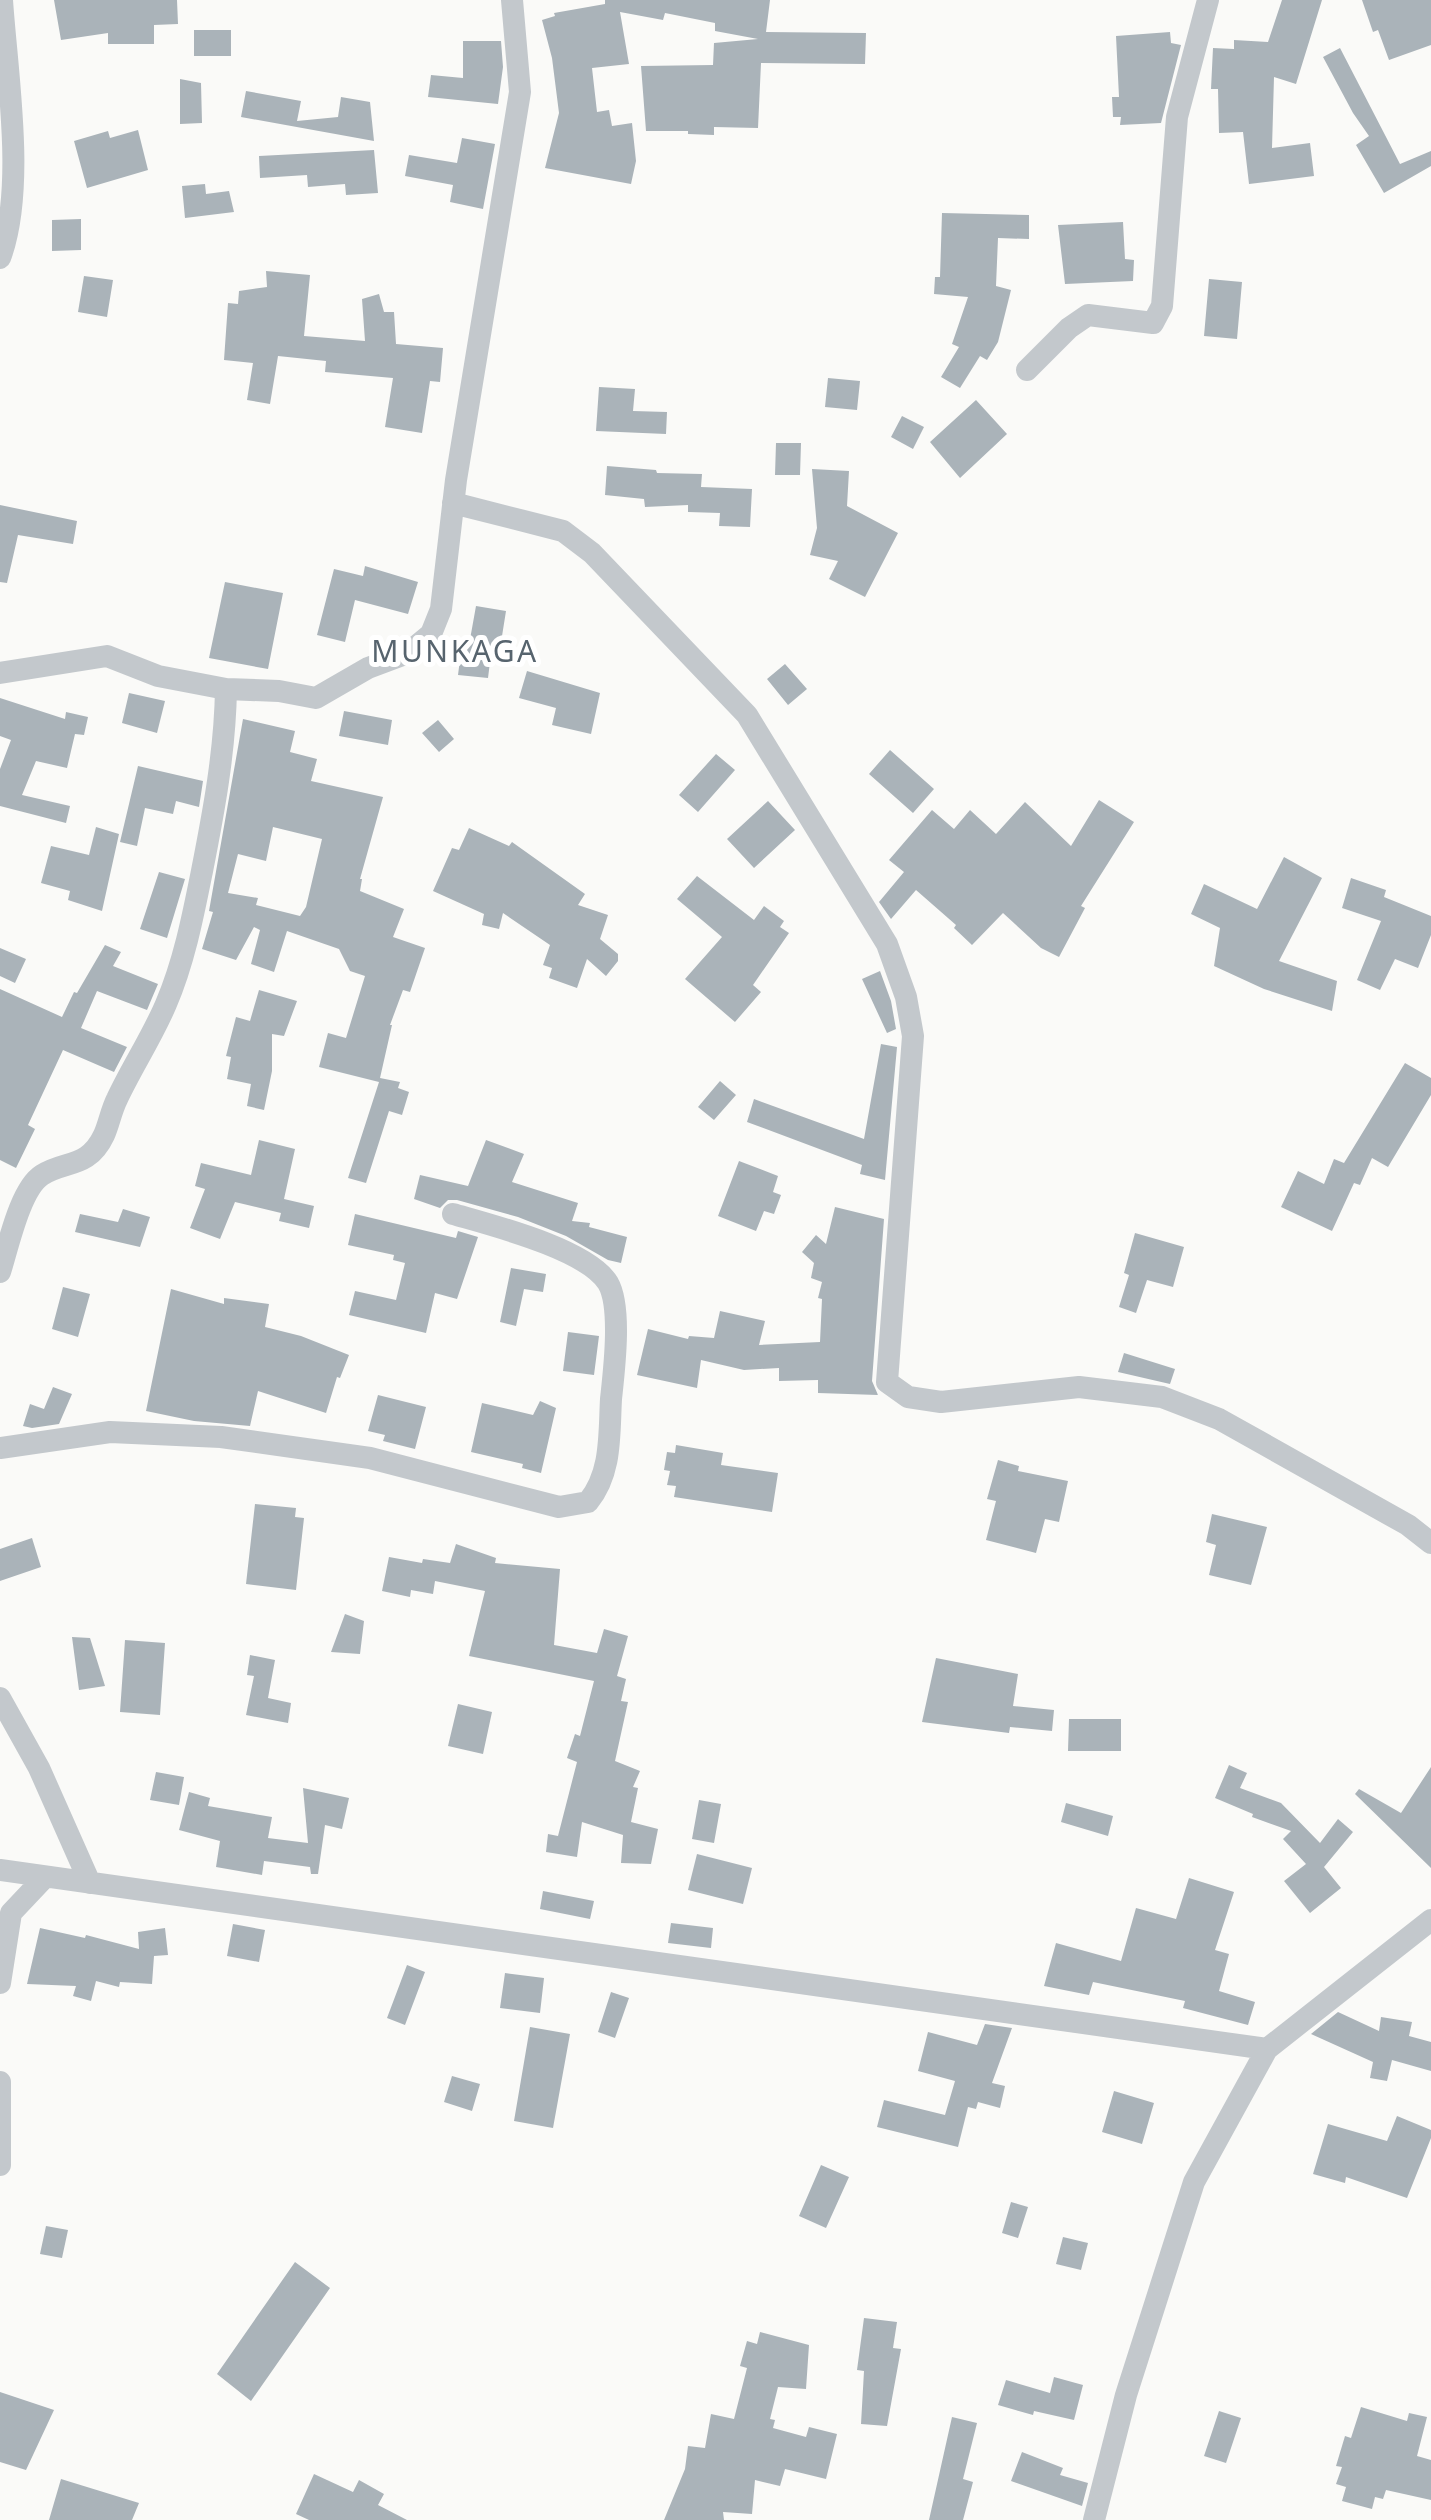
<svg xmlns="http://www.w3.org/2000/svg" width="1431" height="2520" font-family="'Noto Sans',sans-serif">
<rect width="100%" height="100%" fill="#fafaf8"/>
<!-- building -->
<path fill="#aab3b9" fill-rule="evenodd" d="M54,0h123l1,24 -24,1v19h-46v-11l-47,7z
M605,0h165l-4,32 100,1 -1,31 -104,-1 -3,65 -44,-1v8l-26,-1v-3h-42l-5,-65 72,-1 1,-22 44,-4 -43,-8v-8l-50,-10 -2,7 -43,-8 9,52 -37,4 5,44 12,-2 3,16 20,-3 4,38 -5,23 -86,-16 14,-55 -7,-55 -10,-38 13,-4 -1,-3 51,-9z
M1282,0h40l-26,84 -22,-7 -2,71 38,-5 4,33 -65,8 -6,-52 -24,1 -1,-44h-7l2,-41 21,1v-9l34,2z
M1362,0h69v45l-42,15 -11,-30 -5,2z
M194,30h37v26h-37z
M1170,32l1,11 10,2 -20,78 -41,2 1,-8h-8l-1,-20h7l-3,-61z
M463,41h38l2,26 -5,37 -70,-7 3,-22 32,3z
M1340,48l60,116 31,-13v15l-47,27 -28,-48 13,-9 -16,-23 -30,-56z
M180,79l21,4 1,40 -22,1z
M246,91l55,10 -4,20 41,-4 3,-20 29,5 4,39 -133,-24z
M138,130l10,40 -61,18 -13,-47 34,-10 2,7z
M462,138l33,6 -12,65 -33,-7 3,-17 -48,-9 4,-21 48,8z
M374,150l4,43 -32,2 -1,-11 -37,3 -1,-12 -47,3 -1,-22z
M205,184l1,10 23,-3 5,21 -49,6 -3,-32z
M942,213l87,2v24l-31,-1 -2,48 15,4 -13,52 -11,18 -7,-4 -20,32 -19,-11 18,-30 -7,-3 16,-47 -34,-3 1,-17h5z
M81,219v31l-29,1v-31z
M1123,222l2,37 9,1 -1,21 -68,3 -7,-59z
M266,271l44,4 -6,61 61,5 -3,-42 17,-5 5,18h10l2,32 47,4 -3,34 -10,-1 -8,52 -37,-6 8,-49 -68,-6 1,-11 -48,-5 -8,48 -23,-4 6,-37 -29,-3 4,-57 10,1 1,-13 28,-4z
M84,276l29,4 -6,37 -29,-5z
M1209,279l33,3 -5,57 -33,-3z
M828,378l32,3 -3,29 -32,-3z
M599,387l36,2 -2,22 34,1 -1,22 -70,-3z
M976,400l31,34 -47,44 -30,-36z
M902,416l22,11 -11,22 -22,-12z
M776,443h25l-1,32h-25z
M607,466l49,4 1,3 45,1 -1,13 51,2 -2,38 -31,-1 1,-13 -32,-1v-7l-43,2 -1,-8 -39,-4z
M812,469l37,2 -2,35 51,27 -33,64 -36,-18 9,-18 -28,-6 7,-27z
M0,505l77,16 -4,23 -55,-9 -11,48 -7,-1z
M365,566l53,16 -10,32 -53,-14 -10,42 -28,-7 17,-66 29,7z
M225,582l58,11 -15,76 -59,-11z
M476,606l30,5 -7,44 -8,-1 -3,24 -30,-3 4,-31 7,1z
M785,664l22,25 -19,16 -21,-26z
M527,671l73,22 -9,41 -39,-9 4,-17 -37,-10z
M129,693l36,8 -8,32 -35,-10z
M0,698l65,21 1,-7 22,5 -4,18 -9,-1 -8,34 -31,-7 -14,34 48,11 -4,17 -66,-17v-37l11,-29 -11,-4z
M344,711l48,9 -4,25 -49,-9z
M243,719l52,12 -5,21 27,7 -6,22 72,16 -23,82h2l-2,12 44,18 -11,28 32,11 -15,44 -7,-2 -13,35h2l-12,53 20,4 -2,6 11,4 -7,23 -13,-4 -23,72 -18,-5 31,-96 -60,-15 9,-34 18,5 19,-62 -15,-5 -11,-22 -52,-18 -13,41 -23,-8 9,-34 -6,-3 -18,33 -34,-11 11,-37 -4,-1zM273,827l49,12 -16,68 -6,9 -44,-11 2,-7 -30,-5 10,-39 28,7z
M438,720l16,19 -15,13 -17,-19z
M890,750l44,39 -21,24 -44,-39z
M716,754l19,16 -37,42 -19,-17z
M138,766l65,15 -4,26 -23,-6 -3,13 -28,-6 -8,38 -17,-4z
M1099,800l35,22 -53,84 4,2 -26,49 -18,-9 -38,-35 -31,32 -18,-17 2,-3 -40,-35 -25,29 -12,-17 25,-30 -15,-12 43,-50 22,19 16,-19 26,24 29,-32 46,44z
M768,801l27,29 -41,38 -27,-29z
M96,827l23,7 -17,77 -34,-11 2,-9 -29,-8 10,-37 38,9z
M469,828l40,18 3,-4 73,52 -7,11 30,10 -8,24 18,15v7l-12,15 -19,-17 -10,29 -28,-10 3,-10 -9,-3 7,-20 -47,-32 -4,16 -17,-4 2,-11 -51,-23 19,-43 7,2z
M1284,857l38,21 -43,83 58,20 -5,30 -68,-22 -50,-23 6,-38 -29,-14 13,-30 53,25z
M159,872l26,7 -18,59 -27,-9z
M697,876l57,44 10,-14 20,15 -4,6 9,6 -36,52 8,7 -26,30 -50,-43 37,-42 -45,-38z
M1351,878l35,12 -2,7 47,19v19l-13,33 -23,-9 -15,31 -23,-10 24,-59 -39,-13z
M105,945l16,7 -8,14 45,18 -6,14 -5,12 -50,-19 -16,37 46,19 -13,25 -51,-22 -35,75 7,4 -19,39 -16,-8v-171l62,28 12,-25 3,1z
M0,948l26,11 -11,24 -15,-7z
M880,971l11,30 5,28 -9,4 -25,-54z
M259,990l38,11 -13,35 -12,-2v37l-8,39 -17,-4 4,-22 -24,-5 4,-22 -5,-1 10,-39 14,4z
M881,1044l16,3 -12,133 -25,-6 2,-9 -115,-43 7,-23 110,40z
M1405,1063l26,15v17l-43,72 -16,-9 -12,27 -6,-2 -22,48 -51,-24 17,-36 26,13 10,-25 10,4z
M720,1081l16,14 -22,25 -16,-13z
M259,1140l36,9 -11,50 30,7 -5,22 -30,-7 2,-8 -46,-11 -15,37 -30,-11 15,-39 -10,-3 6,-23 50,12z
M486,1140l38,14 -12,28 66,21 -6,18 18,2 -1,4 38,10 -6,26 -13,-3 -42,-24 -48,-19 -61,-17h-9l-8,8 -26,-9 6,-24 48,11z
M739,1161l39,15 -5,16 8,3 -7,19 -10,-3 -8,20 -38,-15z
M835,1207l49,12 -12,162 6,14 -60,-2v-13l-39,1v-13l-35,2 -43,-10 -4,28 -60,-13 11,-46 40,10 1,-3 25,2 6,-27 45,10 -6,24 61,-3 2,-43 -4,-1 4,-16 -11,-4 3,-15 -12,-11 14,-17 10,9z
M123,1209l27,8 -10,30 -65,-15 5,-18 38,8z
M355,1214l101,24 2,-7 20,6 -21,62 -22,-6 -9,40 -77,-18 6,-24 41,9 9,-37 -12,-3 1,-5 -46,-10z
M1135,1233l49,14 -11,40 -26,-7 -11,33 -17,-6 10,-32 -5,-2z
M511,1268l35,6 -3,18 -19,-3 -8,37 -16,-4z
M63,1287l27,7 -12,43 -26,-8z
M171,1289l53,15v-6l45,6 -4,23 36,9 48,19 -9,23 -3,-1 -11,36 -68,-22 -8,35 -56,-5 -48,-10z
M568,1332l31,4 -5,39 -31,-4z
M1124,1353l51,16 -5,15 -52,-12z
M53,1387l19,7 -13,30 -27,4 -9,-2 7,-22 14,5z
M378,1395l48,12 -11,42 -32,-8 2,-6 -17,-4z
M540,1401l16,7 -15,65 -19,-5 1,-4 -52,-12 11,-49 51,12z
M676,1445l47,8 -2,12 57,8 -6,39 -98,-15 2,-11 -9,-1 3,-14 -6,-1 3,-18 8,1z
M998,1460l21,6 -1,5 50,10 -9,41 -14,-3 -9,34 -50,-13 10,-39 -9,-2z
M255,1504l41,4 -1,9 9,1 -8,72 -50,-6z
M1212,1514l55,13 -16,58 -42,-10 7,-30 -10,-3z
M32,1538l9,29 -41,14v-32z
M456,1544l40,14 -1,5 65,6 -6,76 43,8 7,-24 24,7 -11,40 9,3 -5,22 7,1 -13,59 25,10 -7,16 5,1 -7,34 27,7 -7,35 -30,-1 2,-28 -41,-13 -5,35 -31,-5 2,-18 10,2 19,-74 -10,-4 8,-24 5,2 14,-55 -125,-25 16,-65 -50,-10 -2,13 -22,-4 -1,7 -28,-6 7,-34 33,6 1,-4 27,4z
M345,1614l19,7 -4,33 -29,-2z
M72,1637l18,1 15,48 -26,4z
M125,1640l40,3 -5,72 -40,-3z
M250,1655l25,5 -7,38 23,5 -3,20 -42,-8 8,-39 -7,-1z
M936,1658l82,16 -5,32 41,4 -2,21 -42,-4 -1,6 -87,-11z
M458,1704l34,8 -9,42 -35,-8z
M1069,1719h52v32h-53z
M1229,1765l18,8 -7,15 41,15 39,40 18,-24 15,13 -29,35 17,21 -31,25 -26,-32 22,-17 -23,-25 8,-8 -39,-14 1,-3 -38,-16z
M1431,1767v101l-76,-74 4,-5 42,24z
M156,1772l28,5 -5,28 -29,-5z
M303,1788l46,10 -7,31 -17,-4 -7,49h-7l-1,-7 -46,-6 -2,14 -46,-8 4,-26 -41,-11 10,-38 21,6 -2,8 64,11 -4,21 40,5z
M699,1800l22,4 -7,39 -22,-4z
M1066,1803l47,13 -5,20 -47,-14z
M697,1854l55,14 -9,36 -55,-14z
M1189,1878l45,14 -19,58 14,4 -10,37 36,11 -7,23 -65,-17 2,-7 -92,-19 -4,13 -45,-9 12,-43 65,18 15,-53 40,11z
M543,1891l51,10 -4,18 -50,-10z
M671,1923l42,5 -2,20 -43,-5z
M233,1924l32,6 -6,32 -32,-6z
M40,1928l45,10 1,-3 53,14 -1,-17 27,-4 3,27 -14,1 -2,28 -32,-2 -1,5 -23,-6 -5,20 -18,-5 3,-10 -49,-2z
M407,1965l18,7 -20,53 -18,-7z
M505,1973l39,5 -4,35 -40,-5z
M611,1992l18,6 -14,40 -17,-6z
M1338,2012l41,19 2,-14 31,5 -3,14 22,6v29l-39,-11 -5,21 -17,-3 3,-16 -62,-28z
M985,2024l27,4 -20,55 13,3 -5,22 -22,-6 -2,7 -8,-2 -10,40 -81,-20 7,-27 61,15 10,-34 -37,-10 10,-39 49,13z
M530,2027l40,7 -17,94 -39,-7z
M452,2076l28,8 -8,27 -28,-9z
M1114,2091l40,12 -12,41 -40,-12z
M1397,2116l34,14v8l-24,60 -61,-21 -1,6 -32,-9 15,-50 59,17z
M821,2165l28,12 -23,51 -27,-12z
M1011,2202l17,5 -10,31 -16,-5z
M46,2226l22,4 -6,28 -22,-4z
M1063,2237l25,6 -7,27 -25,-6z
M295,2262l35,26 -79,113 -34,-27z
M864,2318l33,4 -4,26 8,1 -14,77 -26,-2 3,-53 -7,-1z
M760,2332l49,13 -3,44 -28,-2 -8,32 5,1 -2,8 33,9 3,-10 28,7 -11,45 -41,-10 -5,17 -25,-6 -3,34 -29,-2 1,8h-60l21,-51 3,-23 17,2 6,-34 23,5 13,-51 -7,-2 7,-25 10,3z
M1054,2377l29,8 -9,35 -40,-9 -1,4 -35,-10 8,-25 44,13z
M0,2392l54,18 -28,60 -26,-8z
M1361,2407l46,14 2,-8 18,4 -10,39 14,4v40l-45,-10 -3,9 -8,-2 -3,12 -30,-8 4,-14 -10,-3 6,-17 -6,-1 9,-30 6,2z
M1219,2411l22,7 -15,45 -22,-7z
M952,2417l25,6 -14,56 10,3 -10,38h-34z
M1022,2452l41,16 -3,7 28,8 -6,23 -71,-25z
M314,2474l39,18 6,-12 25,14 -6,11 29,15h-98l-13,-6z
M61,2479l78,24 -7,17h-83z"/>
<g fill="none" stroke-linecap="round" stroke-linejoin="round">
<!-- minor -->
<path stroke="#c3c8cc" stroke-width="22" d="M0,258c26,-70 7,-183 2,-258
M1027,370l42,-42 19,-13 65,8 9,-17 15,-189 31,-117
M453,503l110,28 29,22 155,162 140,229 19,53 7,39 -26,346 21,15 33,5 138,-15 83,10 57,22 189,106 23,18
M0,673l107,-17 51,20 68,13 53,2 37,7 52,-30 40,-15 23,-19 10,-25 15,-129 64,-388 -8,-92
M0,1272c8,-25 20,-83 42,-97 23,-15 46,-6 62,-40 5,-11 7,-24 13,-36 15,-32 35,-62 49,-95 18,-42 27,-88 36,-133 12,-61 23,-120 24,-182
M0,1448l110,-16 111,5 149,21 189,49 29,-5c24,-29 21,-68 23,-103 3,-28 11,-92 -3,-116 -21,-34 -117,-58 -155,-69
M0,1698l39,70 51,115
M0,1870l1267,179 164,-129
M0,1983l11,-70 34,-36
M0,2082v83
M1094,2520l32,-125 68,-213 73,-133"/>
</g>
<g text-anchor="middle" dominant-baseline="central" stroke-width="10" stroke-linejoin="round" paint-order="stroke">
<!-- quarter labels -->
<g font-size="30" letter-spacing="2.5" fill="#57646e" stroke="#fff">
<text x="455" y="650">MUNKAGA</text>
</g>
</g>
</svg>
